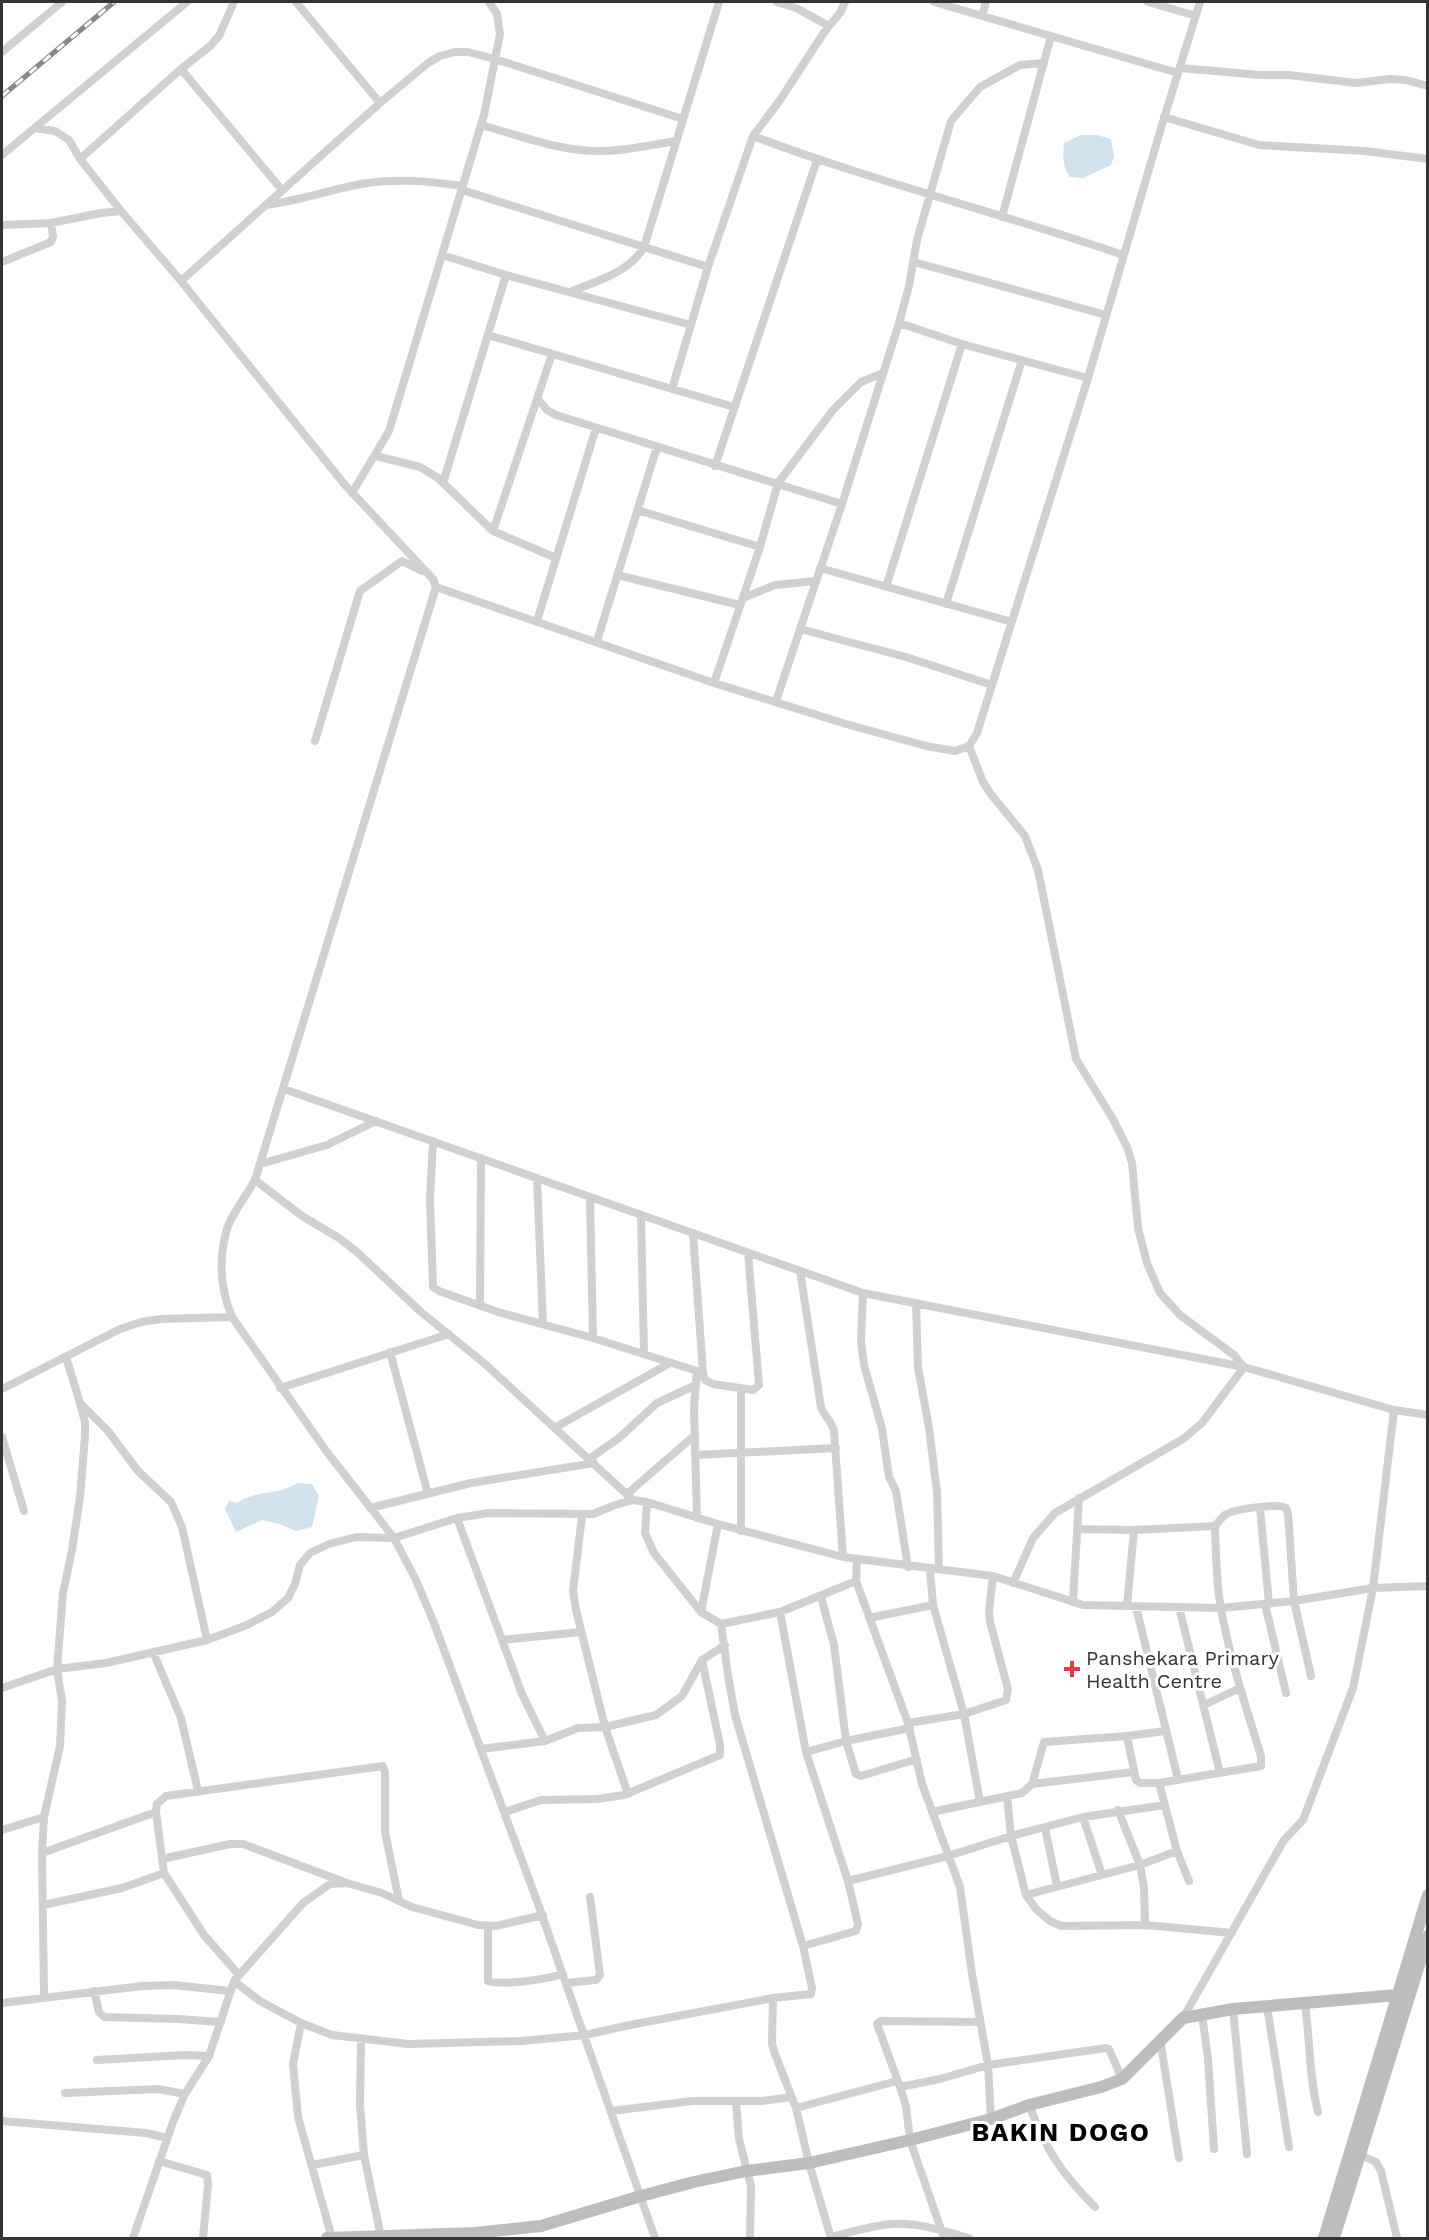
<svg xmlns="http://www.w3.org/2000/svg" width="1429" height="2240" font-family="'Work Sans',sans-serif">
<rect width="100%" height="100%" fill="#fff"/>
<!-- water -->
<path fill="#cfe2ee" d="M1081,135h16l14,4 3,18 -3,8 -28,13 -13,-1c-8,-10 -7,-21 -6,-34z
M298,1483l14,1 7,12 -7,31 -16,4 -14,-6 -20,-5 -26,12 -11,-23 4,-8 8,2c12,-9 29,-10 42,-12 6,-1 13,-6 19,-8z"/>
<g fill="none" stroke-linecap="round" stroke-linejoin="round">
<!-- street -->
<path stroke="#d0d0d0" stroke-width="8" d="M296,2l84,101
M777,2l19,6 33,18
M934,2l244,71
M1148,2l48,14
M982,16l4,-14
M2,52l60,-50
M1180,68l80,7h29l67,8 34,-4 16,1 22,6
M181,69l101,121
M1164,117l95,28 106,6 63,8
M481,125c37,10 75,25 113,26 27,1 55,-6 82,-10
M35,128l20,3 14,9 11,19 41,52 60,70 164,204 88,94 3,8 -181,593c-8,15 -23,33 -28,49 -9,31 -7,59 5,88l95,135 67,86 22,42 18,43 103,278 118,337
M753,136c122,46 248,77 370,119
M2,155l185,-153
M80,159l101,-90 29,-23 9,-10 15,-34
M462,190l246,77
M266,205c33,-4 63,-15 95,-21 35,-6 67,-3 102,2
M1002,217l49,-181
M2,225l49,-2 50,-10 20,-2
M442,255l64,20 185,50
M2,262l49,-20 2,-6 -2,-13
M914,262l192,53
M181,281l199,-178 48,-40 12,-7 15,-4h13l27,7 188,60
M570,292c26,-11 59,-19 74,-45l75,-245
M899,323l63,21 126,34
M488,335l246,72
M672,389l36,-122 45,-131 27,-36 45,-69 15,-18 5,-11
M537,398l10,12 9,5 286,89
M376,456l44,11 18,11 55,53 63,27
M715,466l102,-306
M443,483l63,-208
M352,493l37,-62 95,-316 16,-81 -3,-20 -8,-12
M637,510l123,37
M493,531l59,-177
M820,568l192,54
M617,575l123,30
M436,587l278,96 132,41 80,22 29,5 14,-5 8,-13 15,-48 96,-307 73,-250 39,-126
M886,587l76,-243
M743,598l32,-13 41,-4
M946,604l76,-244
M537,621l59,-193
M800,629l106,28 86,28
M597,641l60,-194
M714,683l46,-136 18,-64 55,-73 28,-28 22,-9
M776,701l66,-197 57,-181 10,-37 8,-46 34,-119 29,-34 40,-22 24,-2
M315,741l45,-150 42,-30 20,10
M969,746l14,36 7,11 35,43 13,34 38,189 37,60 14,28 5,16 6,65 9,35 13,30 20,22 54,40 10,12 -42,56 -19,16 -128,74 -22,25 -20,45
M284,1089l579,204 381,74 150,43 34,5
M433,1141l-3,58 3,88 6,4 59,21 95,26 104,33 6,2 2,7 8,4 40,6 6,-5 -11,-132
M260,1164l67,-19 49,-24
M537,1178l6,146
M255,1180l47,36 37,22 18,14 64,60 63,51 149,137
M590,1197l3,141
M641,1215l3,139
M693,1233l10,140
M800,1271l21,136c3,9 11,14 13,24l9,126
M863,1293l-2,48 3,24 18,64 7,48 7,14 12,76
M916,1303l2,64 11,61 8,64 2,77
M480,1305l1,-147
M390,1352l38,142
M280,1388l169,-54
M2,1389l118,-60 21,-7 20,-3 71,-2
M741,1389v142
M80,1403l28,28 30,40 33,31 11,25 25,113
M556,1427l114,-64
M2,1437l22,74
M696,1455l140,-7
M589,1459l30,-21 38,-35 39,-18
M627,1494l68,-59
M647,1502l-2,31 9,20 47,59 20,12 59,-12 76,-31
M370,1508l101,-25 123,-20
M1260,1508l9,96
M582,1516l-9,75 3,19 29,117 23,67
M457,1518l65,176 23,47
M697,1518l-3,-109 3,-38
M1077,1529l57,1 81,-4
M857,1560l-1,21 52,142 14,61 38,103 12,87 16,91 3,54
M930,1569l3,36 31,109 16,88
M821,1597l13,48 12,96 10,33 5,2 56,-17
M1073,1602l6,-104
M1265,1604l21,89
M1127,1606l7,-76
M1136,1607l42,172
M1179,1607l41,166
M701,1612l17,-88
M780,1612l26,140 42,129 10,43 -2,7 -53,15
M869,1618l64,-13
M502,1640l79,-8
M153,1652l28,66 17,73
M2,1688l55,-19 49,-6 101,-23 40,-15 25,-13 16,-14 7,-14 5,-19 10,-12 19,-9 27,-7 38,1 63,-20 31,-5 105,1 22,-9 18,-5 14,2 71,22 125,33 150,19 90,29 138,3 73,-7 79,-13 55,-2
M1204,1705l36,-17
M908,1723l56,-9 42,-14 2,-11 -18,-67 -1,-11 4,-35
M1127,1736l9,44 4,3h19l102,-17v-10c-15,-49 -31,-97 -40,-147 -5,-27 -5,-55 -6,-83 3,-3 6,-8 10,-11 8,-6 53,-12 61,-7l2,5 6,88 17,75
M481,1749l64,-8 33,-13 27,-1 51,-12 26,-19 20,-36 23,-15
M806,1752l40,-11 64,-13
M1159,1783l18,68 12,30
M1032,1784l12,-42 83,-6 38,-5
M1007,1796l4,40 15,59 10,14 14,12 11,5 84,-1 87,8
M1118,1810l22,55 4,22 1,38
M505,1812l36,-12 57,-1 26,-4 96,-40v-10l-18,-85
M932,1812l90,-19 10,-9 102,-12
M1083,1817l19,58
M1045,1828l12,58
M2,1830l42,-13
M42,1853l114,-41
M162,1859l68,-15h13l104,39 35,10 30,14 66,18 18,1 47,-11
M848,1881l100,-25 63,-20 72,-19 82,-12
M1026,1895l114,-30 37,-14
M43,1905l79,-17 42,-15
M488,1926v55c16,5 58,-2 75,-7
M239,1975l-35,-40 -40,-62 -8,-61 1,-8 9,-8 217,-30 2,6v60l14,69
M234,1981l26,20 41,22 31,12 76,9 114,-3 63,-6 45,-10 143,-27 38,-4 1,-6 -9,-42 -68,-231 -7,-40 -7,-51
M566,1983l30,-3 4,-5 -10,-78
M94,1991l5,21 5,5 74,2 43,3
M44,1996l-2,-143 2,-36 16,-71 2,-45 -5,-32 6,-76 9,-43 8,-53 5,-61v-14l-5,-19 -14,-46
M773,1998l-1,46 3,10 21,54 13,55 22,75
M2,2003l140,-17 31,-1 57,6
M1305,2003c5,36 4,75 13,109
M1267,2006l22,141
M1233,2009l14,145
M1202,2015l6,43 6,91
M1183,2018l101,-178 19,-20 50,-132 20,-100 21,-178
M301,2023l-8,41 5,53 34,121
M361,2039l-1,66 4,50 17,82
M1160,2039l19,119
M97,2060l88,-5 24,1
M900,2087l40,-8 48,-14 118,-17 3,1 13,30
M65,2093l93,-4 27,5
M736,2101l3,38 12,47 -1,52
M1029,2105c17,45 32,68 66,102
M796,2108l101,-27
M611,2111l81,-10h70l29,-4
M2,2121l144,12 21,5
M1361,2155l15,7 5,9 16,67
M159,2161l48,14 1,10 -5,53
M312,2165l52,-10
M831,2237c20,-5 40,-11 60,-13 26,-2 53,7 78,14
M133,2238l40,-116 12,-28 24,-38 25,-75 69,-78 27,-19 17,-1
M944,2238l-34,-98 -4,-34 -6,-19 -23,-63 4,-3 99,1"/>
<!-- secondary -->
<path stroke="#bdbdbd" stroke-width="12" d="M327,2238l148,-5 66,-7 100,-30 53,-14 52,-11 63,-8 101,-23 81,-21 38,-14 72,-18 21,-8 61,-61 50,-9 165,-14
M1324,2238l104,-343
M1334,2238l94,-302"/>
<!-- rail casing -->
<g stroke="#888" stroke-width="5">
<path id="rail" d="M2,96l112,-94"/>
</g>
<!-- rail -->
<use href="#rail" stroke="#fff" stroke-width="3" stroke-dasharray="9" stroke-linecap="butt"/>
</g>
<!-- markers -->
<path fill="#e63946" stroke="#fff" stroke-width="2" d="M1069 1660h6v6h6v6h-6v6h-6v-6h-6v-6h6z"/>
<g text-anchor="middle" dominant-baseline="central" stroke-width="6" stroke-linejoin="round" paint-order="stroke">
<!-- poi labels -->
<g font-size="20" fill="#333" stroke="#fff" text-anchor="start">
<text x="1086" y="1658">Panshekara Primary<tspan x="1086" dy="23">Health Centre</tspan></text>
</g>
<!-- district labels -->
<g font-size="26" font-weight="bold" letter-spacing="1.5" fill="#000" stroke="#fff">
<text x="1061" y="2132">BAKIN DOGO</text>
</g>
</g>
<!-- border -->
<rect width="1429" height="2240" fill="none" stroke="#333333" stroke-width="6"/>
</svg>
